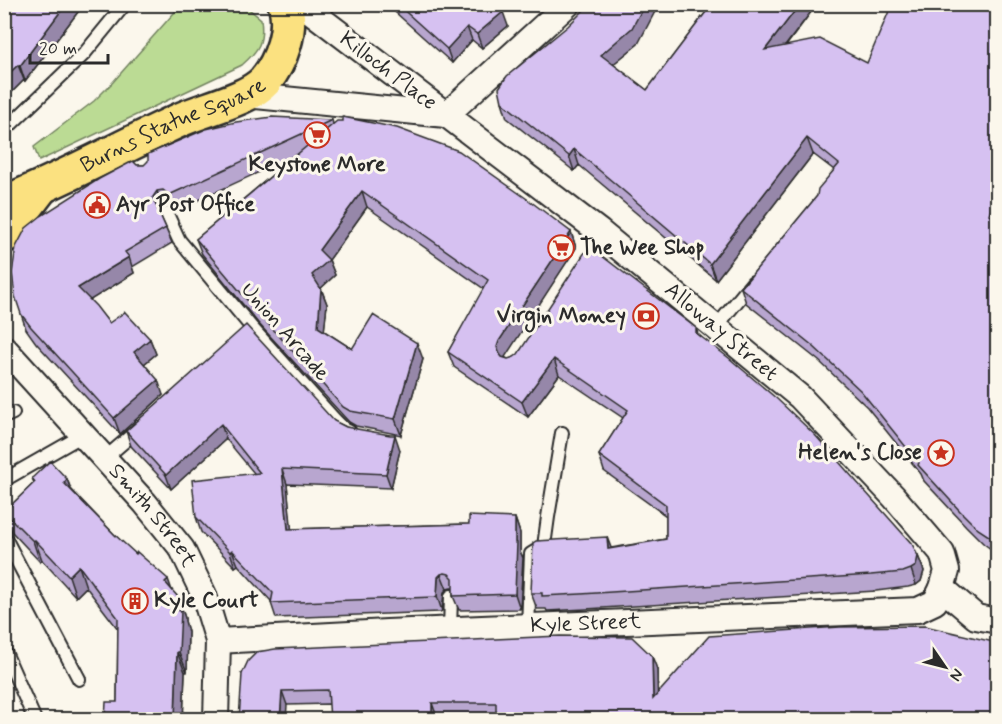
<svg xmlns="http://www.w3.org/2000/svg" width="1002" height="724" font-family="Mynerve,sans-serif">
<rect width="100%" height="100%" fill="#fbf7ec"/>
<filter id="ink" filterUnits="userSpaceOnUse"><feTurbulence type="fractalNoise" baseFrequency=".0167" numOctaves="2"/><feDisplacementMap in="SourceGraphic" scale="12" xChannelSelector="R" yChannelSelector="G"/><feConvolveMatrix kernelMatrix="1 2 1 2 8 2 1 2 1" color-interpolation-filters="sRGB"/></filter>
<g filter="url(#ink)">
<!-- green -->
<path fill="#bbdb94" stroke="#738360" stroke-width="1.5" d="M181,5h63l17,14c3,23 -2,31 -19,46l-203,96 -5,-14 60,-46 19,-19z"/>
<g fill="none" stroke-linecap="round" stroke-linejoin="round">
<!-- service casing -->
<g stroke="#2b2b2b" stroke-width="16">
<path id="service" d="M4,131l80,-77 41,-50
M167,214l12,26 73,88 83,92 9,9 6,3
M716,327l37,-45
M4,417l9,-4
M104,459l36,-31
M4,480l79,-45
M4,536l75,143
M528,626l3,-72 13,-8 4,-29 14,-84
M450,630l1,-34
M4,650l31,70"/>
</g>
<!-- minor casing -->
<g stroke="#2b2b2b" stroke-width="28">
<g id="minor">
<path d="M245,95l201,20"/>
<path d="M446,115l122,-111"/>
<path id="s1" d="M4,348l141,155 37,46 22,46 14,46 -2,79"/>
<path d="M942,588l34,29 22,4"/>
<path id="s2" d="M218,641l169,-9 531,-22 17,-8 7,-14 5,-17 -5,-18 -48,-56 -94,-100 -200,-165 -299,-228"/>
</g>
</g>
<!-- primary casing -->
<g stroke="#2b2b2b" stroke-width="38">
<g id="primary">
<path id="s3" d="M4,203c61,-25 119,-57 178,-84 22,-10 67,-20 83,-38 16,-19 28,-52 20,-77"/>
<path d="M4,236l36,-47"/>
</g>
</g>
<!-- service -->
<use href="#service" stroke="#fbf7ec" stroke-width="12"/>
<!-- minor -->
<use href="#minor" stroke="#fbf7ec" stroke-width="24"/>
<!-- primary -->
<use href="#primary" stroke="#fbe180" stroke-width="33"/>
</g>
<!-- wall -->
<path fill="#b8a6cf" stroke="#2b2b2b" stroke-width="1.5" d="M4,4h80l-19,25 -40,52 -1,-1 -19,19z
M386,4h107l15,22 -26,22 -10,-8 -20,23z
M712,4h105l-31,42 81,17 131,-59v550l-14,-10 -18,-18 -42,-45 -3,-7 -54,-67 -48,-46 -73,-58 -5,-15 76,-92 17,-26 -21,-16 -97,126 -137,-115 -5,6 -67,-53 -5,-16 136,-58 -25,20 34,26z
M332,120l1,4 238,108 5,16 -72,109 4,2 188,-31 2,6 220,222 6,15 -3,10 -5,4 -8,2 -32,4 -290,18 -39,2 -1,-2h-9l-6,-16 80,-45 55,-9v-23l-62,-45 -5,-16 24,-37 -64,-43 -31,42 -74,-50 -6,-15 36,-63 -117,-82 -38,53 6,15 -14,13 6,16 -3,27 28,18 71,10 -22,76 -45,-9 -7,-4 -91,-99 -56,-69 -6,-15 100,-84 -121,56 -7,-5 -5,1 -4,6 13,30 -40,24 2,6 -44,27 19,23 41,16 6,15 -12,10 19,31 -43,39 -84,-91 -10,-14 -5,-15 116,-149h7z
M169,394l165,27 12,6 54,23 -9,38 -104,-4 4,45 178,-5 46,-6 5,15v18l3,7 -3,51 -61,1 -6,-14v-8h-2l-4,1 -3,3 -2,19 -2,1 -164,6 -5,-15v-2l-33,-36 -3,2 -34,-35 -5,-15 58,-44 -28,-34 -55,50 -40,-43 -5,-15z
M32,478l35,1 4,10 44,46 56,55 7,7 7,21v3l3,11 -1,40h-2l-2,48h-78l12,-18 1,-73 -32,-42 -10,10 -34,-37 -2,2 -28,-30 -8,-20 30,-29z
M657,669l1,25 340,26 -561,-3 -108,-13 -42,1 -45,-31z"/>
<!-- shaded-wall -->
<path fill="#9687a9" stroke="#2b2b2b" stroke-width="1.5" d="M66,4h18l-19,25 -40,52 -5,-15z
M645,4h14l-21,40 -32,26 -5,-15z
M800,4h17l-47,62 -5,-16z
M503,12l5,14 -26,22 -5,-14z
M467,27l5,13 -20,23 -5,-14z
M18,65l6,15 -19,19 -1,-21z
M807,138l6,16 -97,126 -6,-16z
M574,149l5,16 -5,6 -5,-15z
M157,191l6,16 -4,6 -5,-12 -1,-4z
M362,191l5,16 -38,53 6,15 -17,16 -6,-16 7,-25z
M998,191v32l-9,-8z
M571,232l5,16 -71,109 -2,6 -6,-16 2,-6z
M129,257l5,16 -50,31 -6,-16z
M321,289l6,15 -4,38 -5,-15z
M150,339l6,15 -17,14 -5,-16z
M417,343l6,16 -22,76 -6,-16z
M554,359l5,16 -31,42 -6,-15z
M158,380l5,15 -43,39 -6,-16z
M221,424l5,15 -55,50 -5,-14z
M395,435l5,15 -9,38 -5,-14z
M282,469l5,15 6,60 -5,-15z
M67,479l7,20 -10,-16z
M515,518l5,15v18l3,7 -3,51 -5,-15z
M607,537l6,16 -5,-4z
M35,540l7,20 -2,2 -7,-21z
M232,550l6,15 -3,2 -5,-15z
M918,556l6,15 -3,10 -5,4 -5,-16z
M79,566l7,21 -10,10 -7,-21z
M441,574l6,15 -3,3 -2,19 -5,-15 1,-19z
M168,579l7,20 -10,-17z
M178,597l7,21v3l3,11 -1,40 -8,-20 -3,-42z
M177,652l8,20 -2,48h-8z
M652,656l5,13 1,44 -5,-14z
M282,691l5,14 -1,15h-6z
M432,703l5,14v3h-5z"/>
<!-- building -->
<path fill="#d6c1f1" stroke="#2b2b2b" stroke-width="1.5" d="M4,4h62l-46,62 -2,-1 -14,13z
M397,4h96l10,8 -26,22 -10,-7 -20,22z
M590,4h55l-13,24 -31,27 46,35 65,-86h88l-35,46 55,-11 47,24 25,-59h106v187l-9,24 9,3v324l-20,-13 -18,-18 -42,-46 1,-2 -58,-72 -48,-45 -72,-58 76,-92 1,-7 21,-25 -32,-26 -97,126 -136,-115 -5,7 -67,-54 -3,-14 8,-12 61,-50z
M272,117l60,3 -163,75 -6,-5 -6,1 -4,6 1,4 12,27 -41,24 4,5 -51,31 18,18 13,17 16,-11 25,27 -16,13 24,28 -44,38 -83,-91 -10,-13 -6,-18 -3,-23 4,-26 10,-19 15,-12 58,-37 34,-18 4,4h7l4,-4v-7l58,-25 30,-7z
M343,117l54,11 62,23 71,50 41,31 -72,109 -2,6 2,6 3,4 6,2 6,-2 4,-3 71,-108 107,82v5l33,25 48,41 38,36 97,109 6,12 -2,10 -5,3 -8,3 -32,3 -290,19 -39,2v-3h-11l2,-50 3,-2 71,-4 1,12 58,-10v-34l-67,-50 29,-45 -74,-51 -32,43 -74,-50 40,-72 -126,-89 -43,59 10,10 -17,15 9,14 -3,38 34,22 21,-34 44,28 -22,76 -45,-8 -7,-4 -90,-100 -57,-68 141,-118h6z
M246,325l88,96 12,6 44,8h5l-9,39 -104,-5 6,60 181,-5v-8l46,2v25h2l-2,51 -62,2v-18l-4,-4 -4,-1 -4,1 -3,3 -1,19 -2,1 -164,6 2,-10 -41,-43 -2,2 -34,-35 -4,-37 68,-7 -39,-49 -55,51 -40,-44 43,-38v1z
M50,461l17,18 -3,4 51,52 21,19 1,-2 31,27 -3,3 13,15 -2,13 5,1 -2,41h-2l-2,68h-70l1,-18h11l1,-84 -39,-52 -10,10 -34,-36 -2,1 -29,-29 31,-30 -3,-4z
M925,626l73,17v77h-502v-17h-64v17h-102l-2,-30 -46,1 -2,29h-41l3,-46 6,-13 9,-9 18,-3 285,-13 72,1 20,19 1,43 56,-63 131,-9z
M4,709l6,11h-6z"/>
</g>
<!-- icons -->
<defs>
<g id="supermarket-ring" transform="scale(1.35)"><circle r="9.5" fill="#fbf7ec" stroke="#c8321e" stroke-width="1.5"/><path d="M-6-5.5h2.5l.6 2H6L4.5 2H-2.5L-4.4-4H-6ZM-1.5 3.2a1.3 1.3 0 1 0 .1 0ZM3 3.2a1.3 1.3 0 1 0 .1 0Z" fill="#c8321e"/></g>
<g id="civic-ring" transform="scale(1.35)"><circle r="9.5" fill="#fbf7ec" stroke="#c8321e" stroke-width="1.5"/><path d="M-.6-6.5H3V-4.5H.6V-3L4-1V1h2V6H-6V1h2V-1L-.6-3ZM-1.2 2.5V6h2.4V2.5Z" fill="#c8321e"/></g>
<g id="bank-ring" transform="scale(1.35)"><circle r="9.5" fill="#fbf7ec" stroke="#c8321e" stroke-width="1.5"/><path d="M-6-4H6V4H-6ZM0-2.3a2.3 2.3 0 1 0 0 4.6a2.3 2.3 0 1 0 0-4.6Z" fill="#c8321e"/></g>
<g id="sight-ring" transform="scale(1.35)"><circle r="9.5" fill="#fbf7ec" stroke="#c8321e" stroke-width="1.5"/><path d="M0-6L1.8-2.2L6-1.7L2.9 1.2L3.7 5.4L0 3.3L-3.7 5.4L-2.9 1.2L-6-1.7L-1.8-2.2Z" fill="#c8321e"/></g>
<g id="building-ring" transform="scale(1.35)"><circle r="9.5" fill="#fbf7ec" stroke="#c8321e" stroke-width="1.5"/><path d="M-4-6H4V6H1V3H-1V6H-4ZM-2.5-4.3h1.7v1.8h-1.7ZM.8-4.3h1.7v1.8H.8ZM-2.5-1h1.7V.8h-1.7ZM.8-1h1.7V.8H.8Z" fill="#c8321e"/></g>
</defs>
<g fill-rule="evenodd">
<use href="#supermarket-ring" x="317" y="135"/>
<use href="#civic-ring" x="97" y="205"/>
<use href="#supermarket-ring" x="561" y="248"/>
<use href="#bank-ring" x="646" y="316"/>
<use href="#sight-ring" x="941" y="453"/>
<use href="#building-ring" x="135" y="601"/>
</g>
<g text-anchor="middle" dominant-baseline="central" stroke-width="6" stroke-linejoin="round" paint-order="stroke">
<!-- street labels -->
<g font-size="22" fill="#2b2b2b" stroke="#fbf7ec">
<text transform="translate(388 71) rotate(37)">Killoch Place</text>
<text stroke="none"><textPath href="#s3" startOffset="186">Burns Statue Square</textPath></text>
<text transform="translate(285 332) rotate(49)">Union Arcade</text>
<text transform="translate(721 332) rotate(40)">Alloway Street</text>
<text stroke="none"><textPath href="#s1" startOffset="224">Smith Street</textPath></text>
<text stroke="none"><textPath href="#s2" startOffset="368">Kyle Street</textPath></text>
</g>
<!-- poi labels -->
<g font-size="22" font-weight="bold" fill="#2b2b2b" stroke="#fbf7ec" text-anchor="start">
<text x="317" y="165" text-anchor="middle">Keystone More</text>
<text x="116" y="205">Ayr Post Office</text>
<text x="580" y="248">The Wee Shop</text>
<text x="626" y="316" text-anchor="end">Virgin Money</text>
<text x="922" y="453" text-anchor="end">Helen's Close</text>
<text x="154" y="601">Kyle Court</text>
</g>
</g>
<!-- margin -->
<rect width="1002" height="724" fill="none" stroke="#fbf7ec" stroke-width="24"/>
<rect x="12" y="12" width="978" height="700" fill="none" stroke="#2b2b2b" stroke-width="2" filter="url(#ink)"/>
<!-- north arrow -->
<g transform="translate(945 667) rotate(125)" stroke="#fbf7ec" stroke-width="4.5" paint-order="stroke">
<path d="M0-4.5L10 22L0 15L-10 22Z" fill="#2b2b2b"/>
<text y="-9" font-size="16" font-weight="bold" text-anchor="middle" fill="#2b2b2b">N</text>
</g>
<!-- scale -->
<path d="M30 54v9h78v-9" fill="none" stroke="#2b2b2b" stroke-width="3"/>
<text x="39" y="54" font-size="18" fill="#2b2b2b" stroke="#fbf7ec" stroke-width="4.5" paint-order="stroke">20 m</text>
</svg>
